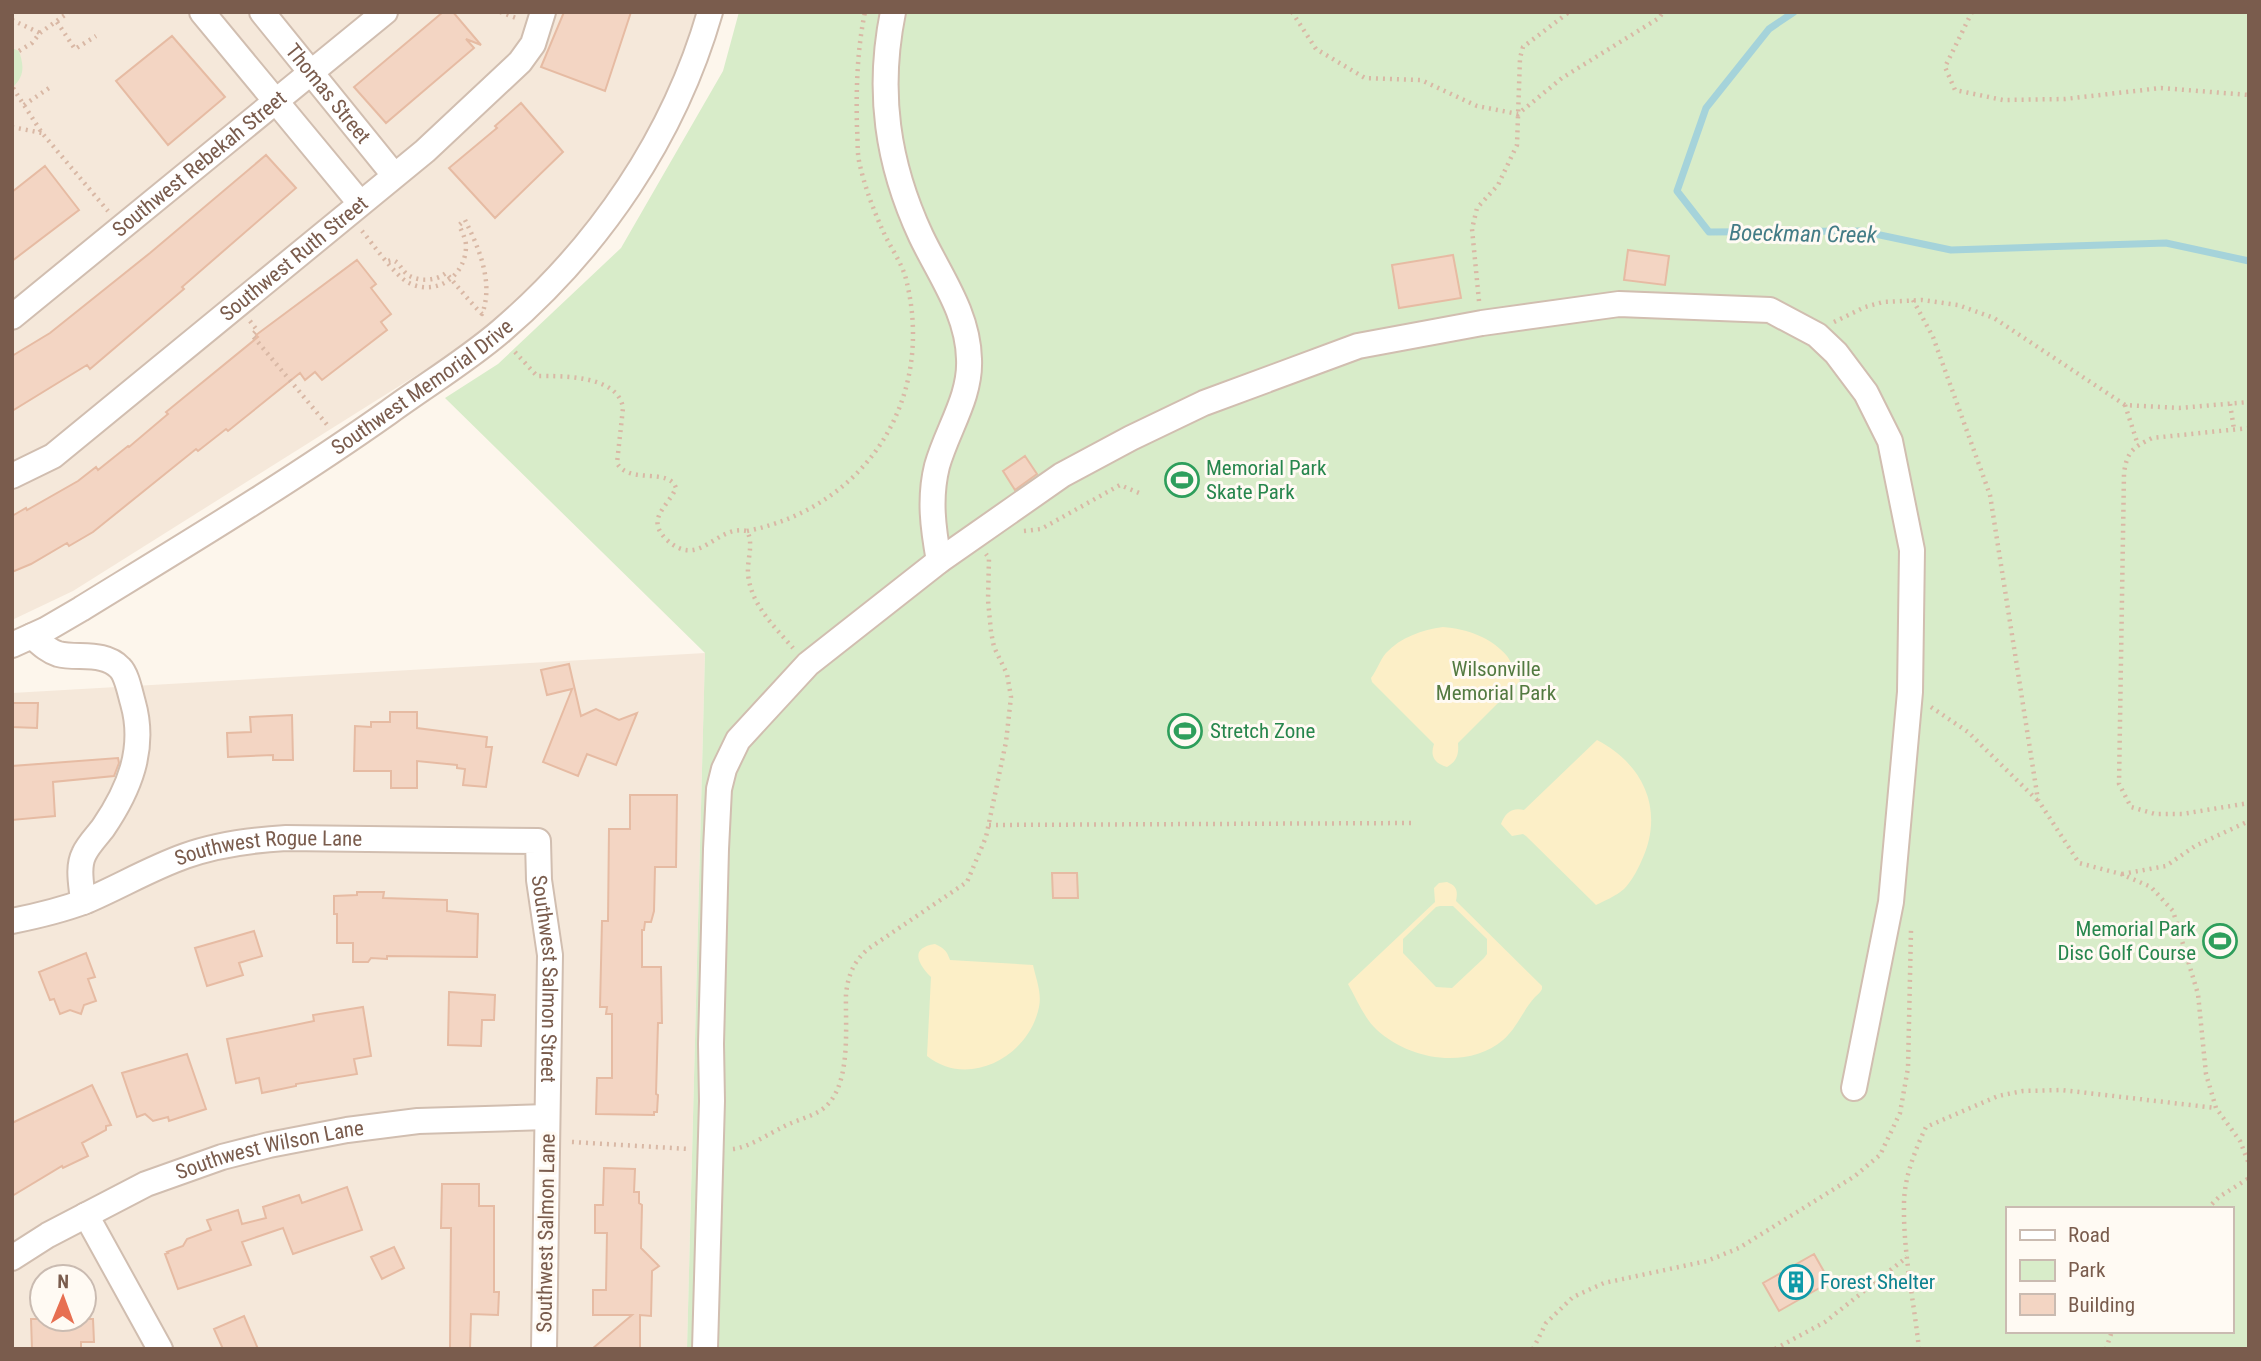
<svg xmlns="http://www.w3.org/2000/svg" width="2261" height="1361" font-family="'Roboto Condensed',sans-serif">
<rect width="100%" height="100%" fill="#fdf6ec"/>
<!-- residential -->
<path fill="#f5e8da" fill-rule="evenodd" d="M12,12h684l-18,56 -21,46 -40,67 -43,59 -35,38 -37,35 -39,32 -43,28 -347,218 -61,29z
M705,653l-18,696h-675v-656zM42,1277h42v42h-42z"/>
<!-- green -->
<path fill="#d8ecc9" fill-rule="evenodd" d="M739,12h1510v1337h-1562l18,-696 -260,-255 53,-34 123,-116 102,-177zM2007,1209h224v122h-224z
M12,48l7,3c5,15 6,25 -7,37z"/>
<!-- sand -->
<path fill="#fcefc7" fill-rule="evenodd" d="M1443,627c24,2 48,10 64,29 5,7 9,17 13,25l-62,62c1,11 -1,18 -11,24 -13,-4 -17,-11 -13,-23l-62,-62 -1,-4c6,-8 9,-18 15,-25 15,-16 36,-23 57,-26z
M1597,740c48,25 68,72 44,122 -4,9 -10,20 -17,27 -8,7 -20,12 -28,16l-70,-69 -3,-2 -11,2 -11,-12c4,-11 11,-17 23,-14z
M1447,882c10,4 11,9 9,19l86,85v3c-1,3 -4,5 -7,8 -12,13 -18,31 -32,43 -36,30 -93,20 -126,-10 -13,-12 -20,-30 -29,-46l87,-82 -1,-14 5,-5zM1440,906h13l34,33v15l-3,4 -32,30 -16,-1 -33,-34v-14l33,-32z
M935,944c9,4 12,7 15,16l83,5c3,14 9,28 6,42 -10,50 -71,82 -112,49l4,-79c-13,-13 -22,-29 4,-33z"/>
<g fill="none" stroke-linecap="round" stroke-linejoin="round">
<!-- stream -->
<path stroke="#a5d3da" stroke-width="7" d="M1794,12l-25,17 -63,79 -29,83 32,41 152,-1 90,19 215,-7 83,18"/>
</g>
<!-- building -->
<path fill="#f3d5c3" stroke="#e6bba3" stroke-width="2" d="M443,12h10l28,33 -15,-6 8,9 -88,75 -32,-36z
M564,12h67l-26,79 -64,-24z
M172,36l53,61 -57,48 -52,-64z
M521,103l42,49 -68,66 -46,-50 48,-40 -2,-2z
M266,155l30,33 -114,99 2,2 -94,80 -3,-4 -75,46v-55l38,-23 100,-80z
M45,166l34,44 -67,51v-69z
M1628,250l41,6 -4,29 -41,-5z
M1453,255l8,43 -62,10 -7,-43z
M357,260l19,24 -5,4 20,26 -10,8 6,8 -65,50 -7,-8 -10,8 -5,-7 -72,58 -2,-2 -28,22 -2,-2 -103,83 -24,14 -2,-3 -36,21 -19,8v-56l14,-8 1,2 51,-29 18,-14 2,3 30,-24 1,1 39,-33 -2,-2 92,-75 -2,-2z
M1025,456l12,18 -22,16 -12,-19z
M569,664l12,52 15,-7 23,11 18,-7 -21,52 -29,-11 -9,22 -35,-14 29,-73 -25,6 -6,-25z
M12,703h26l-1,25 -25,-1z
M390,712h27v16l70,9 -1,10h6l-6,40 -23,-2 2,-16 -8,-1v-3l-40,-4v27h-26v-17h-37l1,-45 16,1v-5h19z
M292,715l1,45h-20v-5l-45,2 -1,-24 24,-1 -1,-15z
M118,758l1,5 -5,13 -61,6 2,34 -43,4v-54z
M630,795h47l-1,72h-21l-1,44 -3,11h-6l-1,8h-2v37h19l1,56h-4l-2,71 2,1 -1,17h-3v3l-58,-1 1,-36h15v-64h-6l1,-7h-7l2,-86h6l1,-92h21z
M1052,873h25l1,25h-25z
M357,892h27l-1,6 64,2v11l31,3 -1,43 -90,-1v3l-16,-1 -3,4h-15v-19h-16v-29h-3v-18l23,-1z
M254,931l8,25 -23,7 4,12 -36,11 -12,-38z
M86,953l9,24 -7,2 8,22 -12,4 -3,9 -11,-4 -10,4 -6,-15 -4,1 -11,-28z
M449,992l46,3 -1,25h-12l-1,26 -33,-1z
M363,1007l8,49 -17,3 3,15 -61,10v2l-34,7 -3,-15 -23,5 -9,-44 87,-18 -1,-6z
M187,1054l19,55 -37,12 -1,-4 -15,4 -8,-7 -8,3 -15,-44z
M92,1085l19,40 -5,1v4l-24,13 6,13 -25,12 -1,-2 -50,30v-73z
M604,1168l31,1 -1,23h5v11l3,2 -1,43 18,18 -7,5 -1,45 -11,-1v34h-48l40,-34h-39v-25h13l1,-57h-12v-28h8z
M442,1184h37v22h15v86h5l-1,23 -27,-1 -1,35h-20l1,-121h-10z
M347,1187l15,43 -69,24 -10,-26 -41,14 9,23 -73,24 -13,-35 3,-1 -1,-1 16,-6 4,-7 24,-9 -4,-10 31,-10 4,14 24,-6 -3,-11 36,-12 3,8z
M394,1247l10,21 -22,11 -11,-22z
M1814,1254l16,28 -51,29 -16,-28z
M244,1316l14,33h-35l-9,-20z
M31,1319h62l1,23h-13v6l-49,1z"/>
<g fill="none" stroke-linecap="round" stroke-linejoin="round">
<!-- minor casing -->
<g stroke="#d1beb0" stroke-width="28">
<g id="minor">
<path d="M202,12l158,191"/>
<path id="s1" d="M262,12l132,163"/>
<path d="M893,12c-16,79 -6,151 28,224 19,40 47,77 48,123 2,38 -22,71 -32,107 -8,32 -4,62 2,95"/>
<path id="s2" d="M12,317l373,-305"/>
<path id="s3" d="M12,476l41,-20 372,-305 95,-89 13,-18 10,-32"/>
<path d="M32,636c8,7 16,15 26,18 20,5 46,-3 62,14 7,7 10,25 13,35 13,46 -4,87 -30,125 -6,8 -15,17 -19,26 -7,14 -2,33 -1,48"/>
<path id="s4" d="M12,645l33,-15 36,-21c104,-64 209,-127 308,-197 37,-27 77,-51 112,-81 98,-84 173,-194 209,-319"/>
<path id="s5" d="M12,921c25,-5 50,-11 74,-20 33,-14 65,-33 99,-45 33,-12 67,-16 101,-18l252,3 1,39 11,75 -6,394"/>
<path d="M86,1215l74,134"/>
<path id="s6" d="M12,1258l36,-23 98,-51 76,-27 47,-12 78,-15 71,-9 129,-4"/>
<path d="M705,1349l7,-248 -1,-57 5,-195 3,-60 5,-20 14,-29 70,-76 131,-103 123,-86 69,-37 73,-35 154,-57 124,-23 137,-19 151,6 47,25 19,18 30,40 24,48 22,109 -2,142 -19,210 -37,186"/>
</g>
</g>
<!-- path -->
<path stroke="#d9b8a5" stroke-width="4.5" stroke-dasharray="2 5" stroke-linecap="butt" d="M500,12l19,7
M1292,12l24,37 49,29 56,2 56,26 41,8 44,-36 97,-60 4,-6
M1972,12l-27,55 10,23 48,10 62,-1 96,-11 88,7
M12,20l28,13
M57,22l18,27 21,-13
M19,51l13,-8 8,-10 29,-21
M13,88l29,45 66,78
M24,105l28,-19
M12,127l30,6
M362,231c11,13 33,45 47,52 28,14 57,-8 57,-37 0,-7 -4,-14 -7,-21l6,-5c14,28 29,63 17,94 -13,-13 -24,-27 -36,-41 -10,8 -27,9 -38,2 -7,-5 -8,-13 -16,-15l-4,1
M1913,300l20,37 57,158 48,305 41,63 42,11 30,13 22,24 25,83 8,80 10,34 24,33 9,23
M1479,301l-7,-72 5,-21 21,-23 19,-40 3,-87 3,-11 46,-35
M250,321l7,9 -5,5 77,92
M1834,322l31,-15 18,-5 39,-2 36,5 36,13 131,87 54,3 70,-6
M515,352l22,24c25,0 81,-1 86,32l-6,55c12,22 52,4 59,25 -9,20 -31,31 -9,52 33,30 49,-16 80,-9 7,13 0,28 1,43 3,31 26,52 45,74
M2230,404l4,25
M2125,405l13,40
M2249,428l-97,10c-20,10 -25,14 -28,35l-5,311 12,23 24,7h27l67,-11
M747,531c120,-24 189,-133 159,-252 -4,-16 -16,-32 -23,-48 -10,-22 -19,-46 -24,-70 -2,-10 -1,-22 -2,-32 -1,-38 0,-79 8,-117
M1024,531l17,-2 79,-44 19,8
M1931,707l37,25 69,68
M989,825l427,-2
M2122,874l44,-8 29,-20 54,-25
M572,1142l117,7
M733,1149c17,-2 35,-15 50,-22 11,-6 24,-9 35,-15 35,-19 27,-84 28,-118 2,-18 7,-32 22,-45l99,-67 19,-45 20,-95 5,-45 -4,-23 -13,-27 -3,-15 -3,-32 1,-42 -3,-4
M2207,1209l12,-12 30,-19
M1533,1349l13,-26 27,-26 31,-14 103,-22 32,-13 116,-72 25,-21 20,-42 8,-45 3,-138
M1775,1349l50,-27 82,-65
M1919,1349c-5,-48 -16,-96 -15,-145 0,-26 11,-54 22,-77l72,-31 25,-5 39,-1 154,18
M2106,1349l6,-18"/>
<!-- minor -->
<use href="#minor" stroke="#fff" stroke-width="24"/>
</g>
<!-- icons -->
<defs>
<g id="stadium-ring" transform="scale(1.75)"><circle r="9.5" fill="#fffaf3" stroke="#2e9e5b" stroke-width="1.5"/><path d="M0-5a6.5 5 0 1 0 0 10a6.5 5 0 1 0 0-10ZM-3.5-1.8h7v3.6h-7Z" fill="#2e9e5b"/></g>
<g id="building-ring" transform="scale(1.75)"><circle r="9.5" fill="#fffaf3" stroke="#0f9aa8" stroke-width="1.5"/><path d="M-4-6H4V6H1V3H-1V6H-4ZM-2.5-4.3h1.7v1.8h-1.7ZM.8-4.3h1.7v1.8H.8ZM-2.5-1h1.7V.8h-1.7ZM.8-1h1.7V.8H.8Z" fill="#0f9aa8"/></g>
</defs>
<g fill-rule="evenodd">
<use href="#stadium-ring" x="1182" y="480"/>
<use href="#stadium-ring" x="1185" y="731"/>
<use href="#stadium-ring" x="2220" y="941"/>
<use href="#building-ring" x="1796" y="1282"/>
</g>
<g text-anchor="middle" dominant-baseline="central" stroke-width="6" stroke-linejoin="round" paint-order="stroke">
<!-- street labels -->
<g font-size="21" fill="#7a5c4d" stroke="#fffaf3">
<text stroke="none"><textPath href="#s1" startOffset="105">Thomas Street</textPath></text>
<text stroke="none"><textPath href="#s2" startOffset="242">Southwest Rebekah Street</textPath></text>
<text stroke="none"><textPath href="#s3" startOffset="357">Southwest Ruth Street</textPath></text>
<text stroke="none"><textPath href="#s4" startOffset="485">Southwest Memorial Drive</textPath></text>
<text stroke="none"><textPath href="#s5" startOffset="270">Southwest Rogue Lane</textPath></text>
<text stroke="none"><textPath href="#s5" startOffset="679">Southwest Salmon Street</textPath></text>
<text stroke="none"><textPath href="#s6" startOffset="282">Southwest Wilson Lane</textPath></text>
<text transform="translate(546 1233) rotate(-89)">Southwest Salmon Lane</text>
</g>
<!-- leisure labels -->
<g font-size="21" fill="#27864d" stroke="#fffaf3" text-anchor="start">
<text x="1206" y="468">Memorial Park<tspan x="1206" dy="24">Skate Park</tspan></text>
<text x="1210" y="731">Stretch Zone</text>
<text x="2196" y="929" text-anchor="end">Memorial Park<tspan x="2196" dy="24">Disc Golf Course</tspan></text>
</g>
<!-- park labels -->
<g font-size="21" fill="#537a41" stroke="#fffaf3">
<text x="1496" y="669">Wilsonville<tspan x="1496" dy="24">Memorial Park</tspan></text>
</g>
<!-- culture labels -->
<g font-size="21" fill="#0d838f" stroke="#fffaf3" text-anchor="start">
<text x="1820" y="1282">Forest Shelter</text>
</g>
<!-- water labels -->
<g font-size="23" font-style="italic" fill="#437c86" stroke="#fffaf3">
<text transform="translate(1803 234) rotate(1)">Boeckman Creek</text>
</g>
</g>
<!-- border -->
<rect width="2261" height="1361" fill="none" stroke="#7a5c4d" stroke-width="28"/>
<!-- legend -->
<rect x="2006" y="1207" width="228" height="126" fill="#fffaf3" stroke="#cabbb1" stroke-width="2"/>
<rect x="2020" y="1230" width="35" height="10" fill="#ffffff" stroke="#cabbb1" stroke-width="2"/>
<text x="2068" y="1242" font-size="21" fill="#7a5c4d">Road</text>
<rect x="2020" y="1260" width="35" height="21" fill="#d8ecc9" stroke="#cabbb1" stroke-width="2"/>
<text x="2068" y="1277" font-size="21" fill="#7a5c4d">Park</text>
<rect x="2020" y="1294" width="35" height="21" fill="#f3d5c3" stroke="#cabbb1" stroke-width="2"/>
<text x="2068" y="1312" font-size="21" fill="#7a5c4d">Building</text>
<!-- north arrow -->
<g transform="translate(63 1298) rotate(1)"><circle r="33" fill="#fffaf3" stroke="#cabbb1" stroke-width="2"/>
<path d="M0-5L12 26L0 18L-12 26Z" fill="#e76f51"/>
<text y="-10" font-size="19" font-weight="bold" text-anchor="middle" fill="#7a5c4d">N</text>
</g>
</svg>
